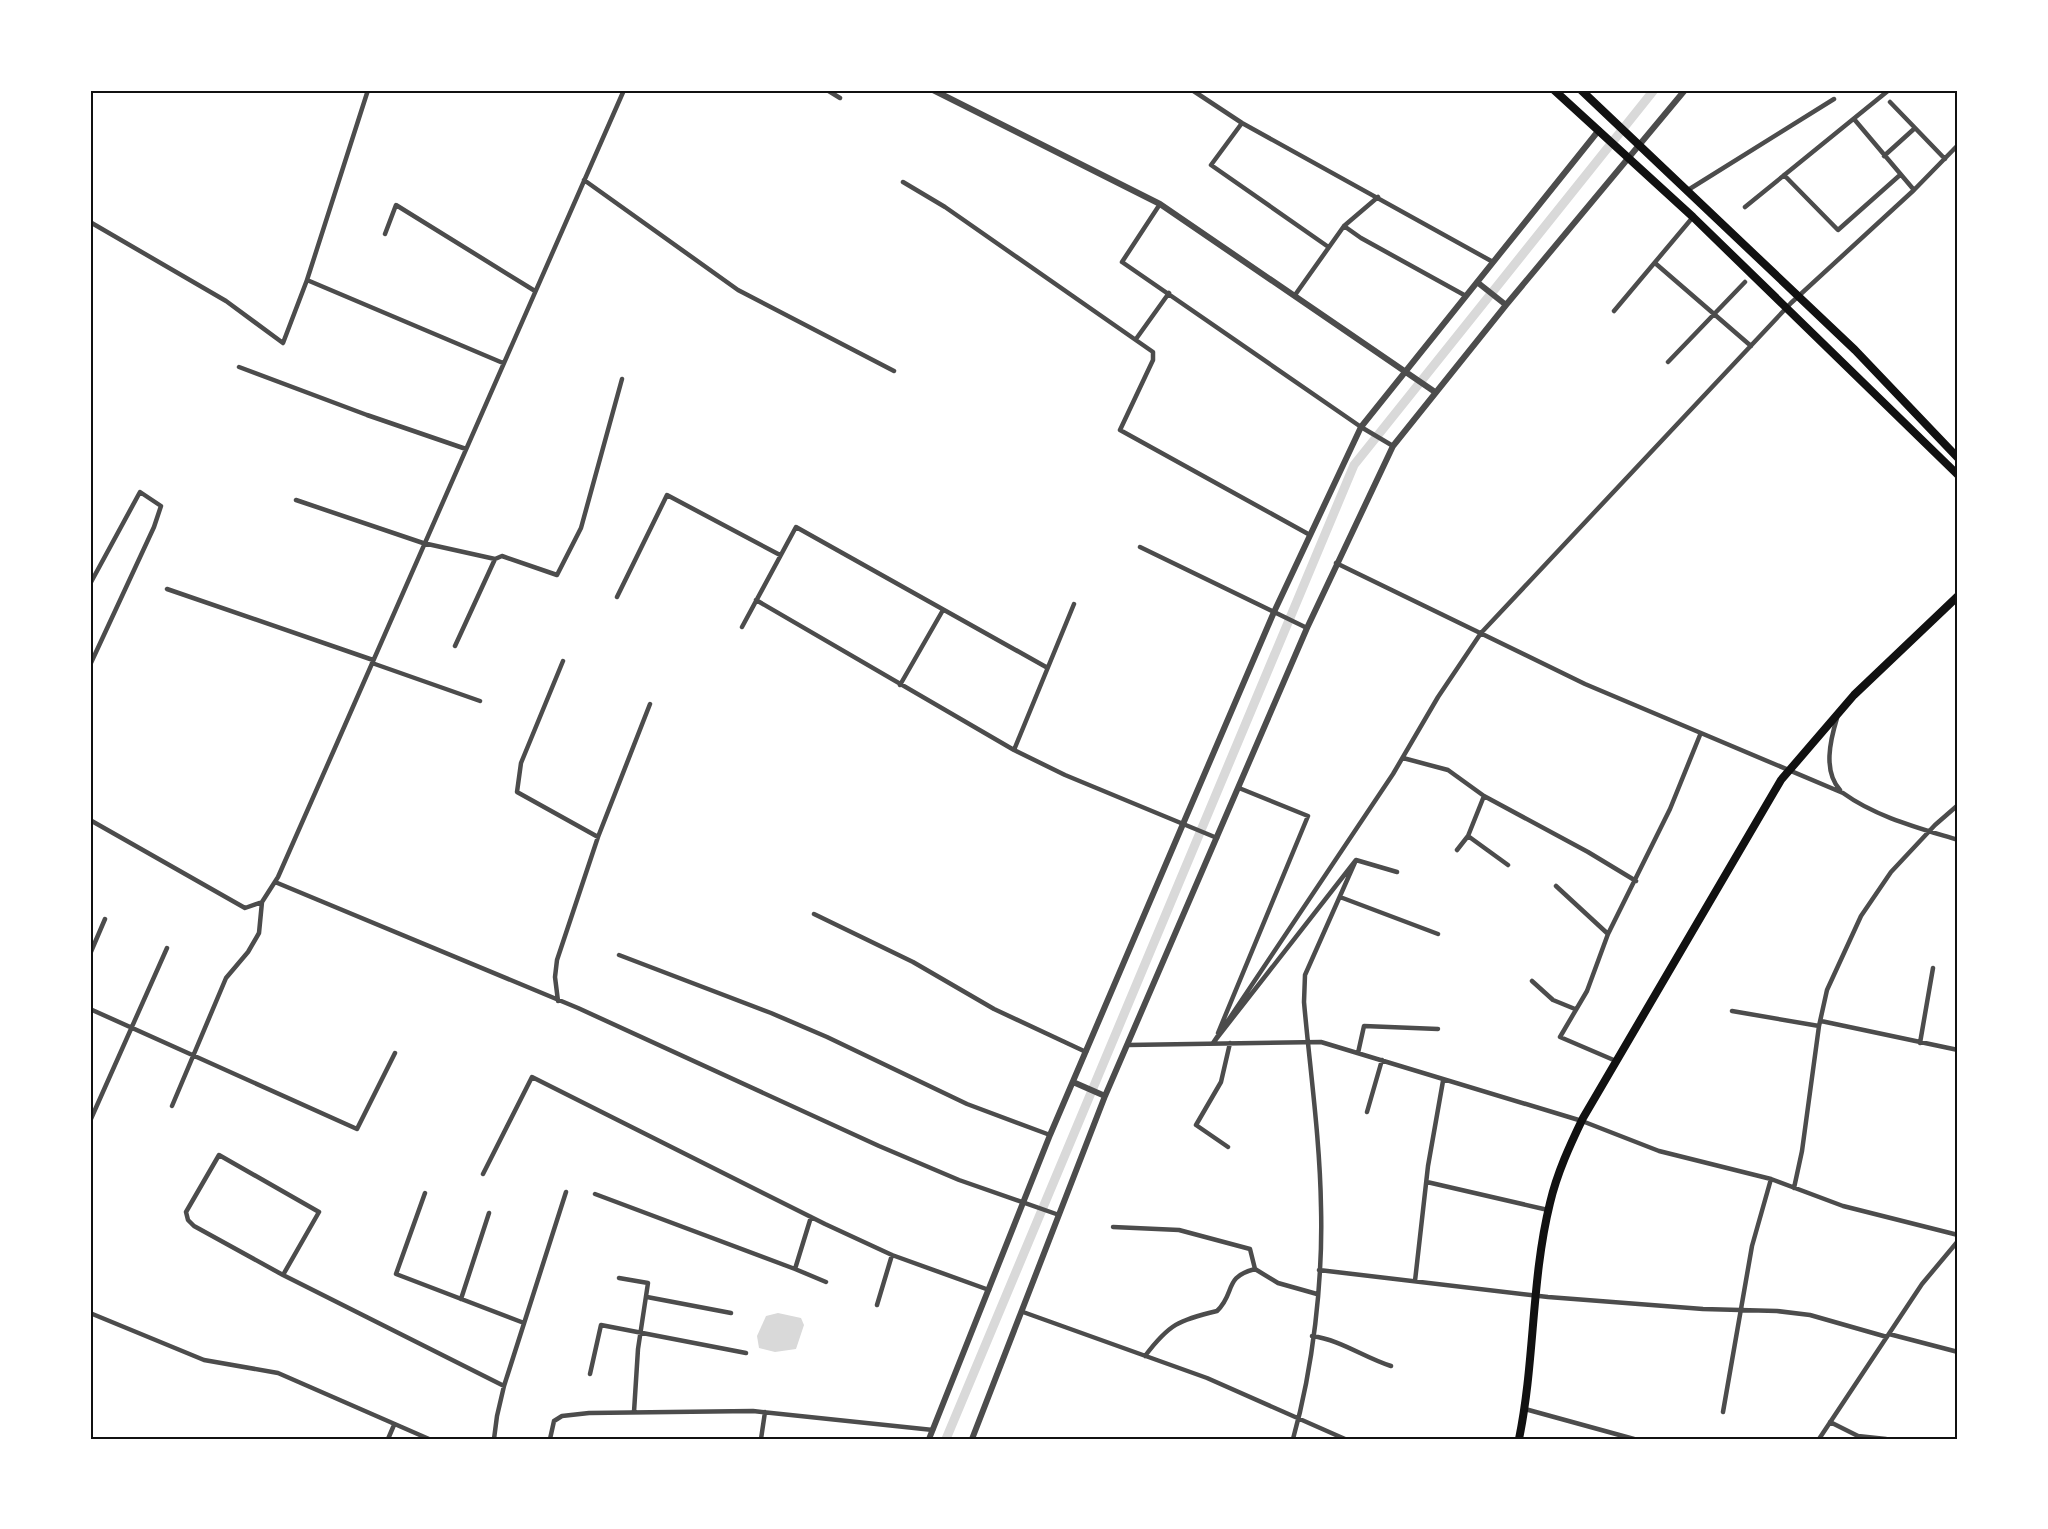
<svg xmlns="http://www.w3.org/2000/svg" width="2048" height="1529" font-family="Helvetica,sans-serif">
<rect width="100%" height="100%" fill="#fff"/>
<!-- water -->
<path fill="#d9d9d9" d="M778,1313l23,5 3,7 -8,24 -21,3 -16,-4 -2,-12 9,-20z"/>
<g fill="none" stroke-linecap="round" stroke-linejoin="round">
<!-- canal -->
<path stroke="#d9d9d9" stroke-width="9" d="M946,1439l408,-974 300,-375"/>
<!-- minor -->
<path stroke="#4c4c4c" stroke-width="4.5" d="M827,90l13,8
M1192,90l50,33 251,139
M1890,102l55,57
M1854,119l60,71
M1242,123l-31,42 116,81
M1884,156l31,-28
M1784,175l54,55 62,-55
M584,180l154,110 156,81
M903,182l42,25 208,145v8l-33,70 190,105
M1688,190l146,-91
M1378,197l-34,29 17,12 105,58
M1160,204l-38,58 239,165 32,19
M1745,207l144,-117
M90,222l136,79 57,42 24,-63 196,83
M385,234l11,-29 139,86
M1655,263l96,83
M307,280l61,-190
M1295,295l49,-69
M1614,311l79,-94
M1136,339l33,-46
M1668,362l77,-80
M239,367l128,48 99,34
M296,500l127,43 72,16 7,-3 55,19 24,-47 41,-149
M1140,547l167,81
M1336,563l249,121 258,109c33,24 76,35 115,47
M90,584l50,-92 21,14 -7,21 -64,138
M167,589l206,71
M617,597l50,-102 113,60
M756,600l258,150 51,25 152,63
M742,627l54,-100 250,140
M455,646l40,-87
M563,661l-42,102 -4,29 81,45
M372,663l108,38
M900,685l43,-75
M1837,718c-7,23 -14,53 3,72
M1014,750l60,-146
M1403,758l45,12 36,26 104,56 48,29
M90,820l155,88 17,-6 16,-25 56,-127 290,-660
M1468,836l40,29
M1457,850l11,-14 16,-40
M1356,860l41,12
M275,882l303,126 301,138 80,34 100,35
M1556,886l52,48
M1340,897l98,37
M814,914l99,48 81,47 92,43
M90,954l15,-35
M619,955l152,58 56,24 140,67 83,31
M1532,981l21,19 22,9
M558,1001l-3,-24 2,-17 41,-123 52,-133
M90,1009l267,120 38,-76
M1732,1011l87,15
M1821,1021l137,29
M1218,1033l90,-217 -69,-28
M1920,1043l13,-75
M1128,1045l193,-3 261,79 77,30 112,28 72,27 115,29
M1358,1053l6,-27 74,3
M1616,1061l-56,-24 27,-46 21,-57 62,-125 30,-74
M172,1106l54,-128 22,-26 11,-19 3,-31
M1367,1112l15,-52
M90,1121l77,-173
M1228,1147l-32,-22 25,-43 9,-39
M483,1174l49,-97 293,147 67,31 97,35
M1427,1182l121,28
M1794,1188l8,-37 17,-125 8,-36 34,-74 30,-44 44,-47 23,-20
M425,1193l-29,81 128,49
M595,1194l200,75 16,-52
M1113,1227l66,3 71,19 5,20 23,14 39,11
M795,1269l31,13
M1319,1270l229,27 155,12 74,2 33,4 77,22
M283,1275l36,-63 -100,-57 -33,57 2,8 6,6 89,49 221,111
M619,1278l29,5 -10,66 -4,63
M1415,1281l13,-115 15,-85
M647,1297l84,16
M461,1299l28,-86
M877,1305l15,-50
M1023,1312l184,66 138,61
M90,1313l114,47 74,13 151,66
M1889,1334l69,18
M1312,1336c29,4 51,21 79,30
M1145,1356c24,-32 34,-36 72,-45 19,-18 6,-34 38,-42
M590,1374l11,-49 145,28
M1525,1409l109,30
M1723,1412l29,-166 19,-67
M1830,1422l28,14 28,3
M388,1439l6,-14
M494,1439l3,-23 7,-30 62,-194
M550,1439l4,-18 8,-5 27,-3 164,-2 180,19
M761,1439l4,-27
M1293,1439c20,-71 30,-158 28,-232 -1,-68 -11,-137 -17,-205l1,-27 51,-115 -143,183 180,-269 45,-77 43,-64 310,-330 123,-113 44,-45
M1819,1439l103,-155 36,-43"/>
<!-- tertiary -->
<path stroke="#4c4c4c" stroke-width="6" d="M933,90l227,114 275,188
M1477,282l29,23
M1073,1082l32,14
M929,1439l121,-304 133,-311 91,-212 87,-185 238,-297
M972,1439l133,-343 202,-468 86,-182 113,-141 179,-215"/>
<!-- primary -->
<path stroke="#111" stroke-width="8" d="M1554,90l139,127 265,258
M1581,90l274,260 103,108
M1519,1439c16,-78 12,-159 31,-236 7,-30 20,-58 33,-85l198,-338 73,-85 104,-99"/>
</g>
<!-- border -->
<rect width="2048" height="1529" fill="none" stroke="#ffffff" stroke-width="183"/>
<rect x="92" y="92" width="1864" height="1346" fill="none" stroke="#111" stroke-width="2"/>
</svg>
